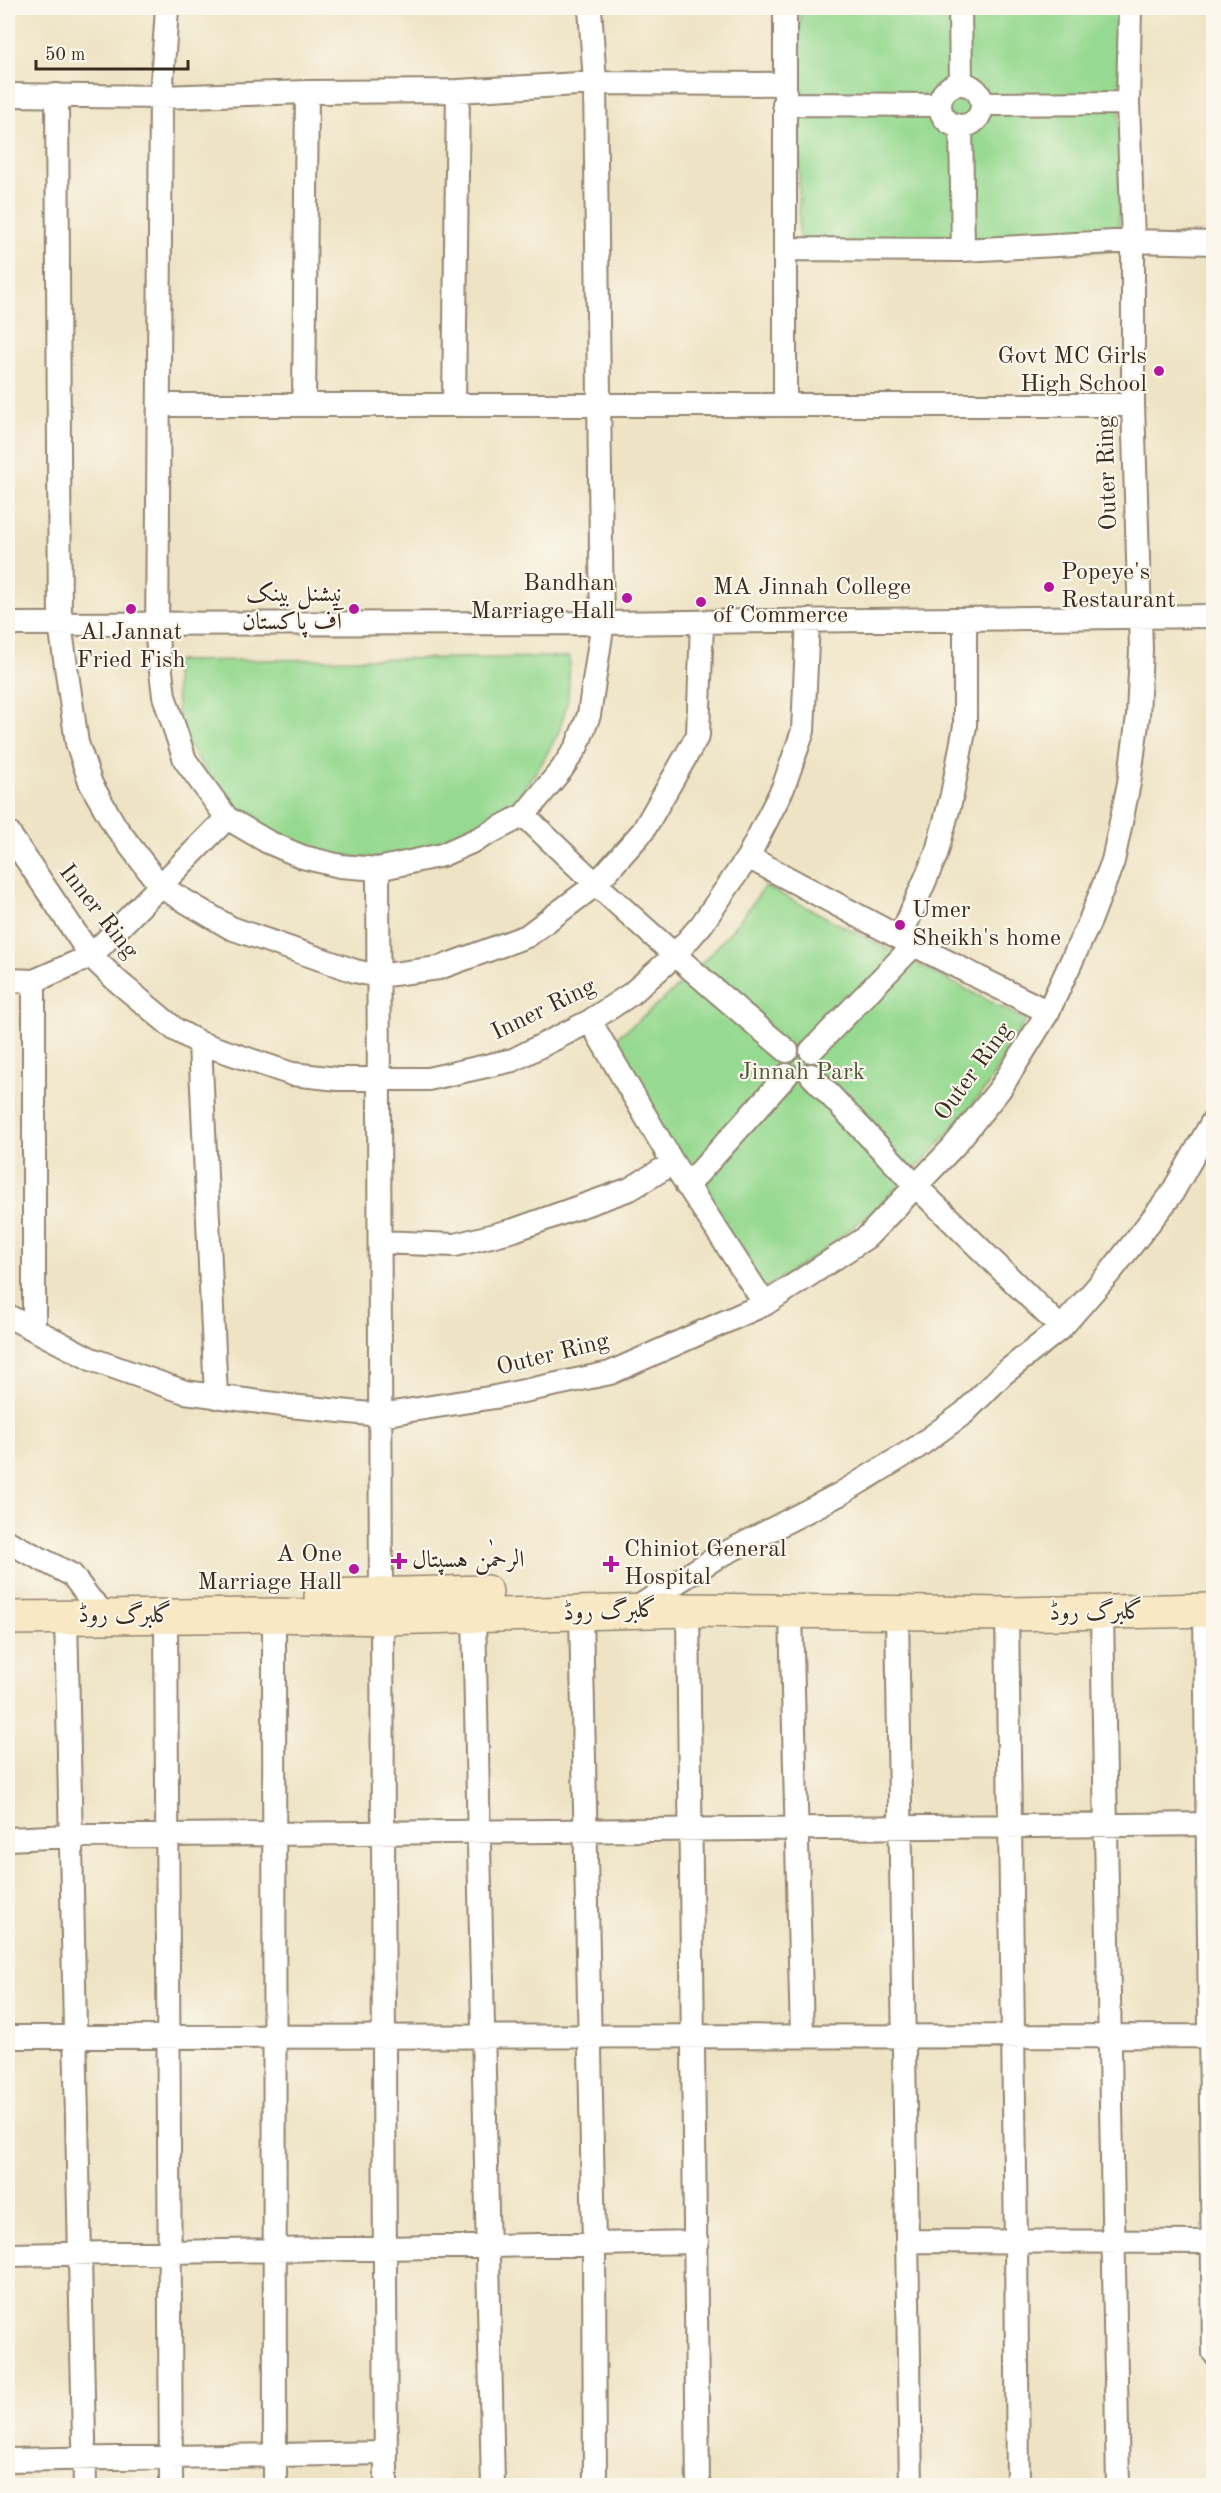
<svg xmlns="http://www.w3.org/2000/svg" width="1221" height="2493" font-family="'Old Standard TT',Amiri,serif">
<rect width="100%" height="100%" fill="#fbf7ec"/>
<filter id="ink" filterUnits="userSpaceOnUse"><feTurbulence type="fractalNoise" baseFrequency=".0167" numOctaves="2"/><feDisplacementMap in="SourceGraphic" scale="12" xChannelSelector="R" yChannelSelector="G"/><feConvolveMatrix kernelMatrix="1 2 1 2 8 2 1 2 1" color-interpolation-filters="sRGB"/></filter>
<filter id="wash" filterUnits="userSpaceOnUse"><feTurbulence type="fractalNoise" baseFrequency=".008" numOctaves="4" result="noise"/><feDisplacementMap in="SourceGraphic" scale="24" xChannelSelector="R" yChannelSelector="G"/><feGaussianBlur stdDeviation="1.35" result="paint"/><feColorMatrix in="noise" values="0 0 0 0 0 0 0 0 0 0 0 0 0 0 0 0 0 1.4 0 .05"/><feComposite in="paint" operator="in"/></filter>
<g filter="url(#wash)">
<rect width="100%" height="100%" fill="#eee3c4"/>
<!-- green -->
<path fill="#96d990" stroke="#688257" stroke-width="1.5" d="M800,8h320l-1,243h-320z
M570,657l-2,43 -9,32 -19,34 -29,40 -31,24 -44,17 -50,12 -78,-6 -74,-43 -43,-60 -13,-31 -4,-58z
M765,886l261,134 -40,68 -54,64 -57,57 -56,45 -58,37 -159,-243c65,-47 118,-96 163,-162z"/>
</g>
<g filter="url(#ink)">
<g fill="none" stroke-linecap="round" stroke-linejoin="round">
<!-- street casing -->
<g stroke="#948671" stroke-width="26">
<path id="street" d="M167,8l-6,89 -4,542 7,57 21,64 42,58 41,24 35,15 37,9 38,3 64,-14 36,-16 46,-24 38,-46 15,-23 12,-31 13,-87 -7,-545 -5,-75
M960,8l1,75
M940 105a21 21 0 1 1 42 0a21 21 0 1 1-42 0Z
M8,95l153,2 146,-5 151,-1 137,-8 188,1
M57,95l3,529 17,119 14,41 24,42 46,61 70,41 124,43 23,5 61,-8 88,-32 68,-51 48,-54 55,-96 4,-113
M784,104l155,1
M983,104l145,-1
M961,127l2,123
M786,249l177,1 170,-9 81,2
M304,404l3,-312
M454,404l4,-313
M160,405h973
M785,405v-397
M8,624l594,-1 612,-7
M524,815c84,83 172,160 263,236
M8,832l83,124 25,24 60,50 24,13 92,31 46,5h90l85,-19 77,-39 41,-27 43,-38 28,-32 46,-67 35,-69 20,-57 5,-111
M748,857l152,81 148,74
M378,869l3,725
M900,938l36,-83 16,-60 13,-69v-107
M8,980l26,1 57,-25 136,-138
M590,1021l83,142 92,141
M200,1043l16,354
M811,1051l103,-106
M811,1075l106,112 144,141
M687,1186l100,-111
M380,1242l75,3 59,-15 116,-41 43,-26
M8,1316l83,43 94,33 105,14 90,9 115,-18 115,-24 155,-69 102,-67 86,-90 47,-58 48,-77 42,-91 23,-60 16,-78 9,-67 3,-67 -8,-244v-164l-5,-138 2,-95
M34,1329v-348
M8,1542l64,33 18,24 17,17
M688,1610l10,876
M1205,1610l9,743
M630,1612l84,-53 126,-65 76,-46 48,-35 39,-39 58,-46 51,-58 59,-75 43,-76
M791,1613l11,423
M897,1613l14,873
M1102,1613l16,873
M581,1614l13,630 1,242
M1007,1614l9,628 2,244
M274,1615l1,871
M474,1615l19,871
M66,1616l19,870
M166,1616l5,870
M382,1618l4,868
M8,1839l62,-3 1144,-12
M8,2037l1206,-1
M908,2241l306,1
M8,2255l689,-13
M8,2460l378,-7"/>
</g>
<!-- secondary casing -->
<g stroke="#948671" stroke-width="36">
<path id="secondary" d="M321,1596l165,-4
M8,1618l266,-3 108,3 306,-8 319,4 207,-4"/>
</g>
<!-- street -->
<use href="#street" stroke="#fff" stroke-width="22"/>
<!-- secondary -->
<use href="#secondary" stroke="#f8e8c3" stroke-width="33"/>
</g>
</g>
<!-- markers -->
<g fill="#b5179e" stroke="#fbf7ec" stroke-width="2">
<circle cx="1159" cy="371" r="6"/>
<circle cx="1049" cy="587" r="6"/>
<circle cx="627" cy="598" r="6"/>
<circle cx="701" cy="602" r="6"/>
<circle cx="131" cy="609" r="6"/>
<circle cx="354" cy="609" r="6"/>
<circle cx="900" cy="925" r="6"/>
<path d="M396 1552h6v6h6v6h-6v6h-6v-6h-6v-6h6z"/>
<path d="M608 1555h6v6h6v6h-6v6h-6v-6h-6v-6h6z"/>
<circle cx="354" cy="1569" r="6"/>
</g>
<g text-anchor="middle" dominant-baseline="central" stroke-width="4.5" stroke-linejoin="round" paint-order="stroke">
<!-- poi labels -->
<g font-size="24" fill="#3b2a1e" stroke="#fbf7ec" text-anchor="start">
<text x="1147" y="357" text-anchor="end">Govt MC Girls<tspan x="1147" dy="28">High School</tspan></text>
<text x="1061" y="573">Popeye's<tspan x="1061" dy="28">Restaurant</tspan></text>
<text x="615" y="584" text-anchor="end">Bandhan<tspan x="615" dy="28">Marriage Hall</tspan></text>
<text x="713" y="588">MA Jinnah College<tspan x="713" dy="28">of Commerce</tspan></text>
<text x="342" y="595" text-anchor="end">نیشنل بینک<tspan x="342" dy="28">آف پاکستان</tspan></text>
<text x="131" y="633" text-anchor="middle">Al Jannat<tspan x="131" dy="28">Fried Fish</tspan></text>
<text x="912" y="911">Umer<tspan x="912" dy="28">Sheikh's home</tspan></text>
<text x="624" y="1550">Chiniot General<tspan x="624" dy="28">Hospital</tspan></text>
<text x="342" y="1555" text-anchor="end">A One<tspan x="342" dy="28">Marriage Hall</tspan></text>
<text x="412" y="1561">الرحمٰن ہسپتال</text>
</g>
<!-- street labels -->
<g font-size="24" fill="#3b2a1e" stroke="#fbf7ec">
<text transform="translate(1108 473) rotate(-92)">Outer Ring</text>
<text transform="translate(98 912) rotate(52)">Inner Ring</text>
<text transform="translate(544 1010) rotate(-26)">Inner Ring</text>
<text transform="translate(974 1072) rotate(-54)">Outer Ring</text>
<text transform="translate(553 1355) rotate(-14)">Outer Ring</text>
<text transform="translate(610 1612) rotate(-2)">گلبرگ روڈ</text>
<text transform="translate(1096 1613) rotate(-1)">گلبرگ روڈ</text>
<text x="125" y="1616">گلبرگ روڈ</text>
</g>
<!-- park labels -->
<g font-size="24" fill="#52563a" stroke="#fbf7ec">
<text x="802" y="1073">Jinnah Park</text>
</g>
</g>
<!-- margin -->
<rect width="1221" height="2493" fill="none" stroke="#fbf7ec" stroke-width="30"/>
<!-- scale -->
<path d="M36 60v9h152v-9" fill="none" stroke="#3b2a1e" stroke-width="3"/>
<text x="45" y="60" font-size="18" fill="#3b2a1e" stroke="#fbf7ec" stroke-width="4.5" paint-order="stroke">50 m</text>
</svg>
